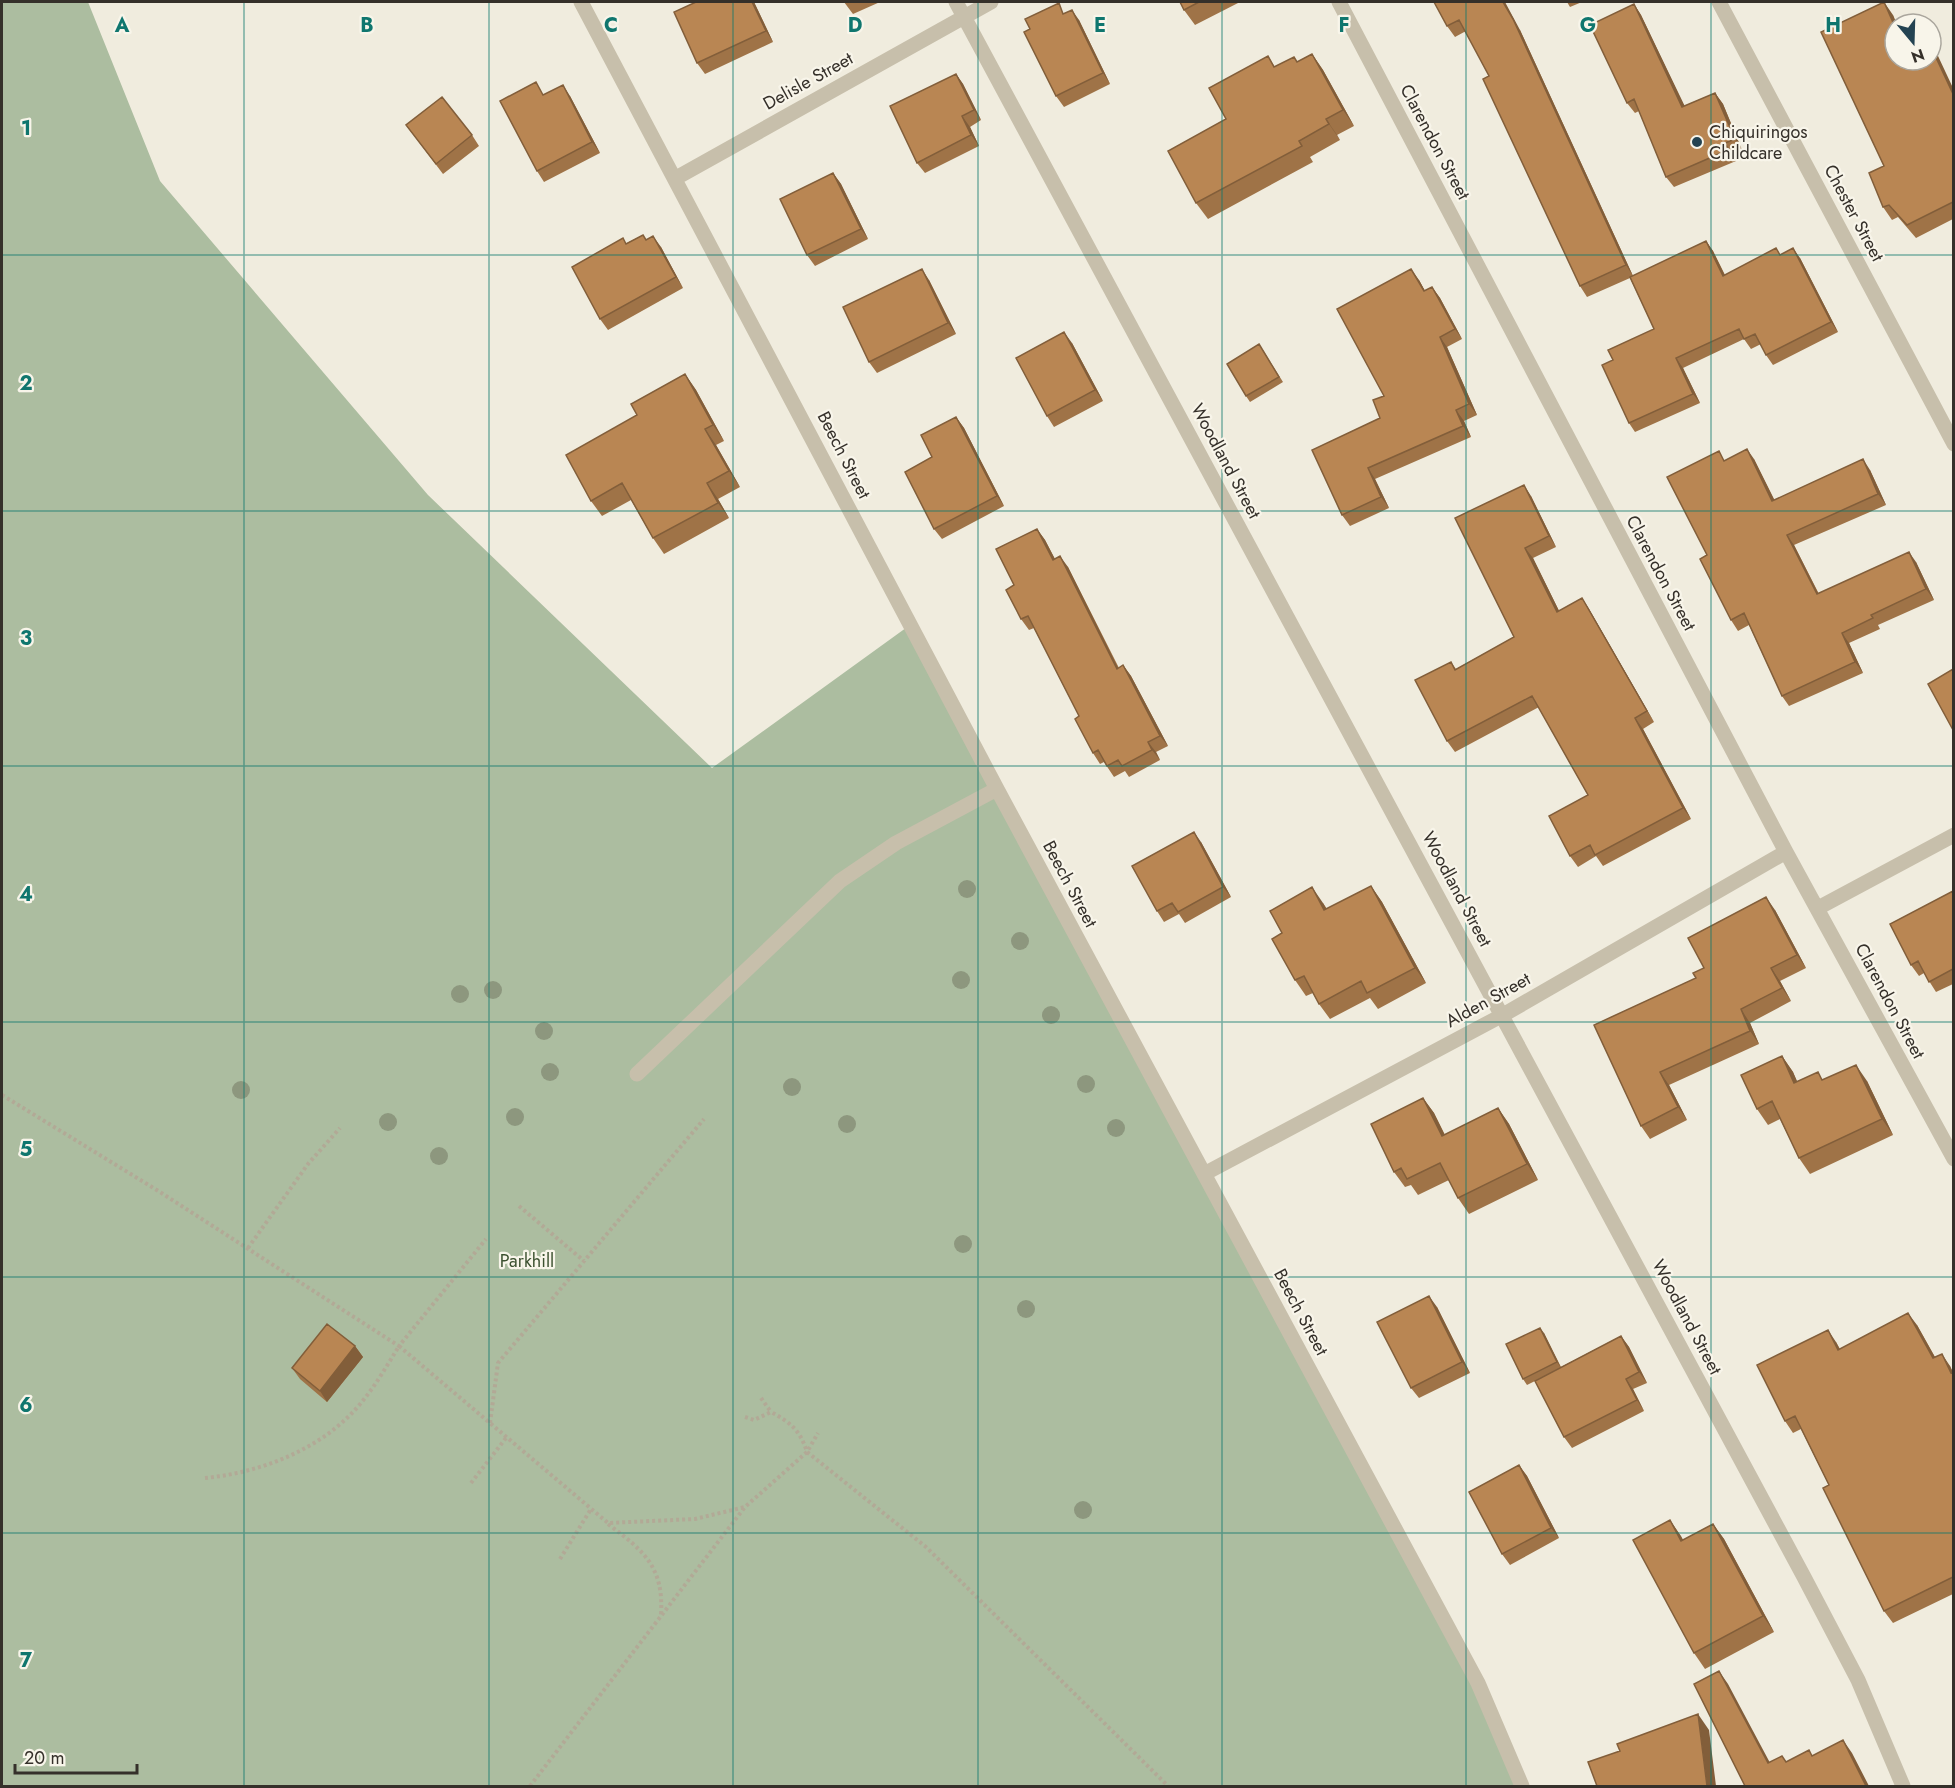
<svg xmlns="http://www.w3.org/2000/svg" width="1955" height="1788" font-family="Jost,sans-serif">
<rect width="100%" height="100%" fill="#f0ecde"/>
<!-- green -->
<path fill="#acbda0" d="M2,2h86l72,179 268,314 284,273 198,-143 484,900 128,261h-1520z"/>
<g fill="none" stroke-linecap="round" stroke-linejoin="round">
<!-- path -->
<path stroke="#b2a996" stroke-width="4" stroke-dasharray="3 3" stroke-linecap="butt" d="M2,1095l158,97 239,154 87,-107
M519,1206l65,55
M248,1248l60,-84 32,-36
M761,1398l10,14
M745,1417l9,3 17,-8c20,11 29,18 36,40l119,95 242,239
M490,1423l8,-60 206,-244
M205,1478c52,-5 109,-26 146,-64 19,-19 34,-45 48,-68l209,177 87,-4 50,-12
M471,1483l35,-45
M608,1524c36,27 56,43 53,91
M560,1559l31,-50
M530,1786l215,-279 62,-55 11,-19"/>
<!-- minor -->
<path stroke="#c7bfab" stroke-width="15" d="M581,2l416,787 481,894 44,103
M956,2l848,1575 54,103 45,106
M1339,2l447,850 168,307
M1719,2l235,442
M676,178l315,-176
M1818,908l136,-73
M637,1074l203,-193 56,-38 101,-54
M1204,1174l299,-159 283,-163"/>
</g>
<!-- trees -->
<g fill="#8d977e">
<circle cx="967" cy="889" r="9"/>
<circle cx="1020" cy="941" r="9"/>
<circle cx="961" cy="980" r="9"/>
<circle cx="493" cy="990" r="9"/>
<circle cx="460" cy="994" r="9"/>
<circle cx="1051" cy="1015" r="9"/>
<circle cx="544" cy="1031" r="9"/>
<circle cx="550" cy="1072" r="9"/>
<circle cx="1086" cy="1084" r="9"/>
<circle cx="792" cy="1087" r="9"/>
<circle cx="241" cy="1090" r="9"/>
<circle cx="515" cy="1117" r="9"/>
<circle cx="388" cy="1122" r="9"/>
<circle cx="847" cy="1124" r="9"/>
<circle cx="1116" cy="1128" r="9"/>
<circle cx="439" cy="1156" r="9"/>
<circle cx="963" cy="1244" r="9"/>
<circle cx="1026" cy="1309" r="9"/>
<circle cx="1083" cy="1510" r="9"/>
</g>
<!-- wall -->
<path fill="#9f7347" d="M754,2l19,40 -68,32 -8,-11z
M844,2h36l-27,12z
M1180,2h60l-45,23 -11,-15z
M1434,2l86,28 113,246 73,-35 7,10 12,24 56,-20 19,3 38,74 -65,33 -7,-10 -5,-11 -10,5 -7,-10 -61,29 17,35 -65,29 -6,-9 -16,-63 41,-31 -24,-51 -43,19 -7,-11 -91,-210 -23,-45 -11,6 -8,-11z
M1567,2h15l-12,5z
M1634,4l7,11 43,91 31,-13 8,11 19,46 -9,4 3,7 -62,26 -8,-10 -27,-66 -4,2 -8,-10z
M1065,13l14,7 31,64 -46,23 -8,-11z
M1893,15l2,9 58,64v131l-37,19 -18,-21 -6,3 -9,-13z
M1312,54l11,16 31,56 -17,9 3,5 -30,17 3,5 -105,57 -12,-16 72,-147 7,11 22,-5z
M956,74l7,10 18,36 -11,7 9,19 -54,27 -8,-10z
M545,94l25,2 30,57 -56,29 -7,-11z
M406,125l66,10 7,11 -36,28z
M833,173l8,11 27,55 -53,27 -8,-11z
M643,235l3,5 15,7 22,41 -75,42 -8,-11 27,-76z
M929,280l27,54 -79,39 -8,-11z
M1419,280l6,11 7,-4 8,11 22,41 -15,8 30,68 -13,6 7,16 -96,42 14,29 -39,18 -8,-11 38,-97 4,-22z
M1072,343l31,58 -49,26 -7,-11z
M1263,350l20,32 -33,20 -4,-6z
M685,374l11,16 28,51 -8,4 24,42 -22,12 11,19 -65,36 -11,-16 -22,-38 -29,16 -11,-15 46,-86z
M956,417l8,11 40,78 -62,33 -8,-10 -2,-72z
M1754,459l20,41 96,-30 16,35 -92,40 25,49 97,-32 18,38 -56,25 2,4 -31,14 14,30 -74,33 -7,-10 -33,-71 -11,6 -7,-11 -6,-160z
M1531,496l25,51 -23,11 26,53 23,-13 7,11 65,113 -11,7 48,90 -88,47 -7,-10 -18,11 -8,-11 18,-61 -49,-88 -84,45 -8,-11 4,-79 5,7 58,-32z
M1037,529l8,11 10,19 13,8 51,101 4,-3 8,11 37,70 -12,6 4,8 -31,17 -4,-6 -11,6 -10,-15 -4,2 -7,-11 -14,-37 -45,-88 -5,2 -8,-11 -7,-34z
M1201,842l30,55 -46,26 -6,-9 -15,8 -7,-11z
M1371,886l11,16 44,81 -48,26 -8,-11 -40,21 -11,-15 -6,-11 -7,3 -11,-16 -13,-47 41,-30 4,6z
M1953,891v93l-17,8 -12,-19 -5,3 -8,-11z
M1775,910l31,58 -26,13 11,20 -41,22 9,21 -90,41 18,35 -37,19 -9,-13 -47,-101 102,-47 8,-10z
M1782,1056l11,16 4,10 27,-3 43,2 26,54 -83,39 -11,-16 -19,-39 -12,6 -11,-16z
M1423,1098l11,15 11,22 53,-27 11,16 29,56 -69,34 -11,-16 -9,-18 -31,15 -7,-10 -6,2 -11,-15z
M1437,1307l33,66 -51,25 -8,-10z
M1917,1325l18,32 15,9 3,6v222l-60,29 -9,-12 -55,-126 -28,-56 -8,4 -8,-12 51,-79 4,7z
M1544,1333l17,34 60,-31 8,11 18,36 -14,6 11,22 -72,37 -8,-11 -29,-56 -8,4 -4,-6z
M355,1346l8,11 -36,45 -27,-23 -8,-11z
M1519,1465l8,11 32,62 -49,27 -8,-11z
M1670,1520l13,20 30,-16 11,15 50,93 -69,37 -11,-16z"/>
<!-- shaded-wall -->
<path fill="#825e3a" d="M752,2h2l19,40 -7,-11z
M1503,2h2l15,28 113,246 -7,-11z
M1884,2l9,13 4,9h-2v3z
M1634,4l7,11 49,102 -8,-10z
M1072,10l7,10 31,64 -7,-11z
M1931,41l22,47v6l-22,-47z
M1312,54l11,16 31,56 -11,-16z
M956,74l7,10 18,36 -7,-10z
M563,85l7,11 30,57 -8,-11z
M1715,93l8,11 19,46 -7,-11z
M962,116l8,11 9,19 -8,-11z
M1326,119l11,16 3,5 -11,-16z
M1725,143l8,11 3,7 -8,-11z
M833,173l8,11 27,55 -7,-10z
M653,236l8,11 22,41 -7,-11z
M1706,241l7,10 17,35 -7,-10z
M1793,248l7,10 38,74 -7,-10z
M922,269l7,11 27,54 -8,-11z
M1411,269l8,11 12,22 -7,-11z
M1432,287l8,11 22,41 -7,-10z
M1064,332l8,11 31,58 -8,-11z
M1440,337l7,10 30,68 -8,-11z
M1676,358l7,10 17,35 -7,-9z
M685,374l11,16 28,51 -11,-16z
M1456,410l8,11 7,16 -8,-11z
M956,417l8,11 40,78 -7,-10z
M705,429l11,16 24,42 -11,-16z
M1747,449l7,10 26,52 -8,-10z
M1863,459l7,11 16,35 -8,-11z
M1368,468l7,11 14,29 -8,-11z
M707,483l11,16 11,19 -11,-15z
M1524,485l7,11 25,51 -7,-11z
M1037,529l8,11 16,31 -8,-11z
M1787,535l7,10 30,60 -7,-11z
M1525,548l8,10 32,65 -8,-11z
M1909,552l7,10 18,38 -8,-11z
M1060,556l8,11 56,113 -7,-11z
M1582,598l7,11 65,113 -7,-11z
M1842,633l7,10 14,30 -8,-11z
M1123,665l8,11 37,70 -8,-10z
M1635,718l8,11 48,90 -8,-11z
M1148,742l8,10 4,8 -8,-10z
M1194,832l7,10 30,55 -8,-10z
M1371,886l11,16 44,81 -11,-15z
M1312,887l11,16 13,23 -12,-16z
M1766,897l9,13 31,58 -9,-13z
M1771,968l9,13 11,20 -9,-13z
M1741,1009l9,14 9,21 -9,-13z
M1782,1056l11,16 12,27 -11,-16z
M1856,1065l11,16 26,54 -11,-16z
M1660,1072l9,13 18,35 -9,-13z
M1423,1098l11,15 19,39 -11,-16z
M1498,1108l11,16 29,56 -11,-16z
M1429,1296l8,11 33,66 -8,-11z
M1908,1313l9,12 25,45 -9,-12z
M1540,1328l4,5 17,35 -4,-6z
M1828,1330l8,12 10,20 -8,-12z
M1621,1336l8,11 18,36 -8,-11z
M355,1346l8,11 -36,45 -7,-11z
M1942,1354l8,12 3,7v3z
M1626,1379l7,10 11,22 -7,-11z
M1519,1465l8,11 32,62 -8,-10z
M1670,1520l11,16 11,21 -11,-16z
M1713,1524l11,15 50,93 -11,-16z
M1719,1671l9,13 49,92 -9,-13z
M1698,1714l11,16 7,56h-9z
M1843,1740l9,13 17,33h-3z"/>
<!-- building -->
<path fill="#b98653" stroke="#825e3a" stroke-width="1.5" d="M696,2h56l14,29 -69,32 -23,-51z
M1180,2h19l-15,8z
M1434,2h69l10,17 113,246 -46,21 -97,-207 6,-3 -30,-56 -12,6z
M1884,2l11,25v33h36v-13l22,47v108l-46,23 -18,-20 -6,2 -14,-34 15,-7 -63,-134z
M1059,3l4,11 9,-4 31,63 -47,23 -32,-64 6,-3 -5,-10z
M1634,4l48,103 33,-14 20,46 -10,4 3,7 -62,27 -32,-78 -7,4 -37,-78z
M1917,18l3,6h-16z
M1312,54l31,56 -17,9 3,5 -30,17 3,5 -106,57 -28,-52 58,-32 -17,-31 59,-32 6,11 20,-10 3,5z
M956,74l18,36 -12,6 9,19 -54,28 -27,-57z
M536,82l7,13 20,-10 29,57 -55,29 -37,-70z
M442,97l30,38 -36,29 -30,-39z
M833,173l28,56 -54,26 -27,-56z
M643,235l3,5 7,-4 23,41 -76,42 -28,-52 51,-29 3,6z
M1706,241l17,35 53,-28 4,7 13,-7 38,74 -65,33 -11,-21 -11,5 -5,-10 -63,29 17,36 -64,29 -27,-58 11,-5 -5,-10 46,-21 -24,-52z
M922,269l26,54 -79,39 -26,-55z
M1411,269l13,22 8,-4 23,42 -15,8 29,67 -13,6 7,16 -95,42 13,29 -39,18 -30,-65 68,-32 -7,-18 11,-4 -47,-87z
M1064,332l31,58 -48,26 -31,-58z
M1259,344l20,33 -33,19 -19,-32z
M685,374l28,51 -8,4 24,42 -22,12 11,20 -65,35 -31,-55 -31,18 -25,-46 71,-40 -6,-11z
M956,417l41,79 -63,33 -29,-57 27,-15 -11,-22z
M1747,449l25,52 91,-42 15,35 -91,41 30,59 92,-42 17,37 -55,26 2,3 -31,15 13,29 -73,34 -38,-83 -13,7 -31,-61 7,-4 -40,-78 52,-26 5,10z
M1524,485l25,51 -24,12 32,64 25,-14 65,113 -12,7 48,90 -88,47 -5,-10 -20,11 -21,-40 39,-21 -56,-99 -85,45 -32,-61 36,-18 4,8 59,-33 -59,-119z
M1037,529l16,31 7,-4 57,113 6,-4 37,71 -12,6 4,8 -30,16 -4,-6 -11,6 -9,-16 -5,3 -18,-34 4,-3 -51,-100 -7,3 -15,-29 8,-5 -18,-36z
M1953,669v61l-25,-46z
M1194,832l29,55 -45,25 -6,-9 -15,8 -25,-45z
M1371,886l44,82 -48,25 -6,-12 -42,23 -15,-28 -9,4 -23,-41 10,-6 -12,-22 42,-24 12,23z
M1953,891v78l-24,13 -11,-21 -7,4 -21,-41z
M1766,897l31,58 -26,13 11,20 -41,21 9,22 -90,41 18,35 -37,19 -47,-101 102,-47 -3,-5 11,-5 -16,-30z
M1782,1056l12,27 24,-11 4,8 34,-15 26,54 -83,39 -27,-57 -15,8 -16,-34z
M1423,1098l19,38 56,-28 29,56 -69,34 -18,-35 -33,16 -6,-11 -7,4 -23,-48z
M1429,1296l33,66 -51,26 -34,-66z
M1908,1313l25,45 9,-4 9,19 2,-1v205l-69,34 -61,-123 6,-3 -34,-69 -10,5 -28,-56 71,-35 10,20z
M327,1324l28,22 -35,45 -28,-23z
M1540,1328l17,34 -34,17 -17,-35z
M1621,1336l18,36 -13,7 11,21 -73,37 -29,-56z
M1519,1465l32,63 -49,26 -33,-62z
M1670,1520l11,21 32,-17 50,92 -69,37 -61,-113z
M1719,1671l49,92 14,-7 4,6 23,-12 3,6 31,-16 23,46h-121l-51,-102z
M1698,1714l9,72h-110l-9,-24 32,-11 -3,-7z"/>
<!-- grid -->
<path fill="none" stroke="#0f766e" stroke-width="1.5" stroke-opacity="0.55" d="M244,2v1784M489,2v1784M733,2v1784M978,2v1784M1222,2v1784M1466,2v1784M1711,2v1784M2,255h1952M2,511h1952M2,766h1952M2,1022h1952M2,1277h1952M2,1533h1952"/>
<!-- markers -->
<circle fill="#244352" stroke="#f8f5ea" stroke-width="2" cx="1697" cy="142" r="6"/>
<g text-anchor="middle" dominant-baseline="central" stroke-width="4.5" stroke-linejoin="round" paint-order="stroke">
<!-- street labels -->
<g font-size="18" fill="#35302a" stroke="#f8f5ea">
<text transform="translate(808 81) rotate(-29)">Delisle Street</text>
<text transform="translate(1435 142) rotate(62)">Clarendon Street</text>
<text transform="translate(1854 213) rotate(62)">Chester Street</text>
<text transform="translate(844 455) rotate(63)">Beech Street</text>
<text transform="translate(1226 461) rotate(62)">Woodland Street</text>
<text transform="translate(1661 573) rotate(62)">Clarendon Street</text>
<text transform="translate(1070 884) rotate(62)">Beech Street</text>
<text transform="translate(1457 889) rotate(62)">Woodland Street</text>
<text transform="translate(1488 1000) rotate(-29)">Alden Street</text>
<text transform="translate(1890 1001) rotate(62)">Clarendon Street</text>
<text transform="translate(1301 1312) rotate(62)">Beech Street</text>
<text transform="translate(1687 1317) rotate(62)">Woodland Street</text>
</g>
<!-- poi labels -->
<g font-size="18" fill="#35302a" stroke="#f8f5ea" text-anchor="start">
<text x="1709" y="132">Chiquiringos<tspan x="1709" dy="21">Childcare</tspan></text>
</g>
<!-- park labels -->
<g font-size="18" fill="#3c5130" stroke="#f8f5ea">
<text x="527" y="1261">Parkhill</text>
</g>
</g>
<g font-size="20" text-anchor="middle" font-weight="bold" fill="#0f766e" stroke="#f8f5ea" stroke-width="4.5" stroke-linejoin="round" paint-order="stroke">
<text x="122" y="32">A</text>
<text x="367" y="32">B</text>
<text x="611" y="32">C</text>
<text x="855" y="32">D</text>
<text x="1100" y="32">E</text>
<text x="1344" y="32">F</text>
<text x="1588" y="32">G</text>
<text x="1833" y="32">H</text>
<text x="26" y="135">1</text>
<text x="26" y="390">2</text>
<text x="26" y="645">3</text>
<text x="26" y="901">4</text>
<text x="26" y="1156">5</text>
<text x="26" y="1412">6</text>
<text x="26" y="1667">7</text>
</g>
<!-- border -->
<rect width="1955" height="1788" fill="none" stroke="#35302a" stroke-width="6"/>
<!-- north arrow -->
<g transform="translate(1913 42) rotate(161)"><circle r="28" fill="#f8f5ea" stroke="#aaa69d" stroke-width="1.5"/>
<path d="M0-4.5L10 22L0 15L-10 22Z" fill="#244352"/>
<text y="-9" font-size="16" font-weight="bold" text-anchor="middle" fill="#35302a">N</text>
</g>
<!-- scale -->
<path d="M15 1764v9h122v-9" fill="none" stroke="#35302a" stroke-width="3"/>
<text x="24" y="1764" font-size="18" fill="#35302a" stroke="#f8f5ea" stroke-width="4.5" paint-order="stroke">20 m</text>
</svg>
